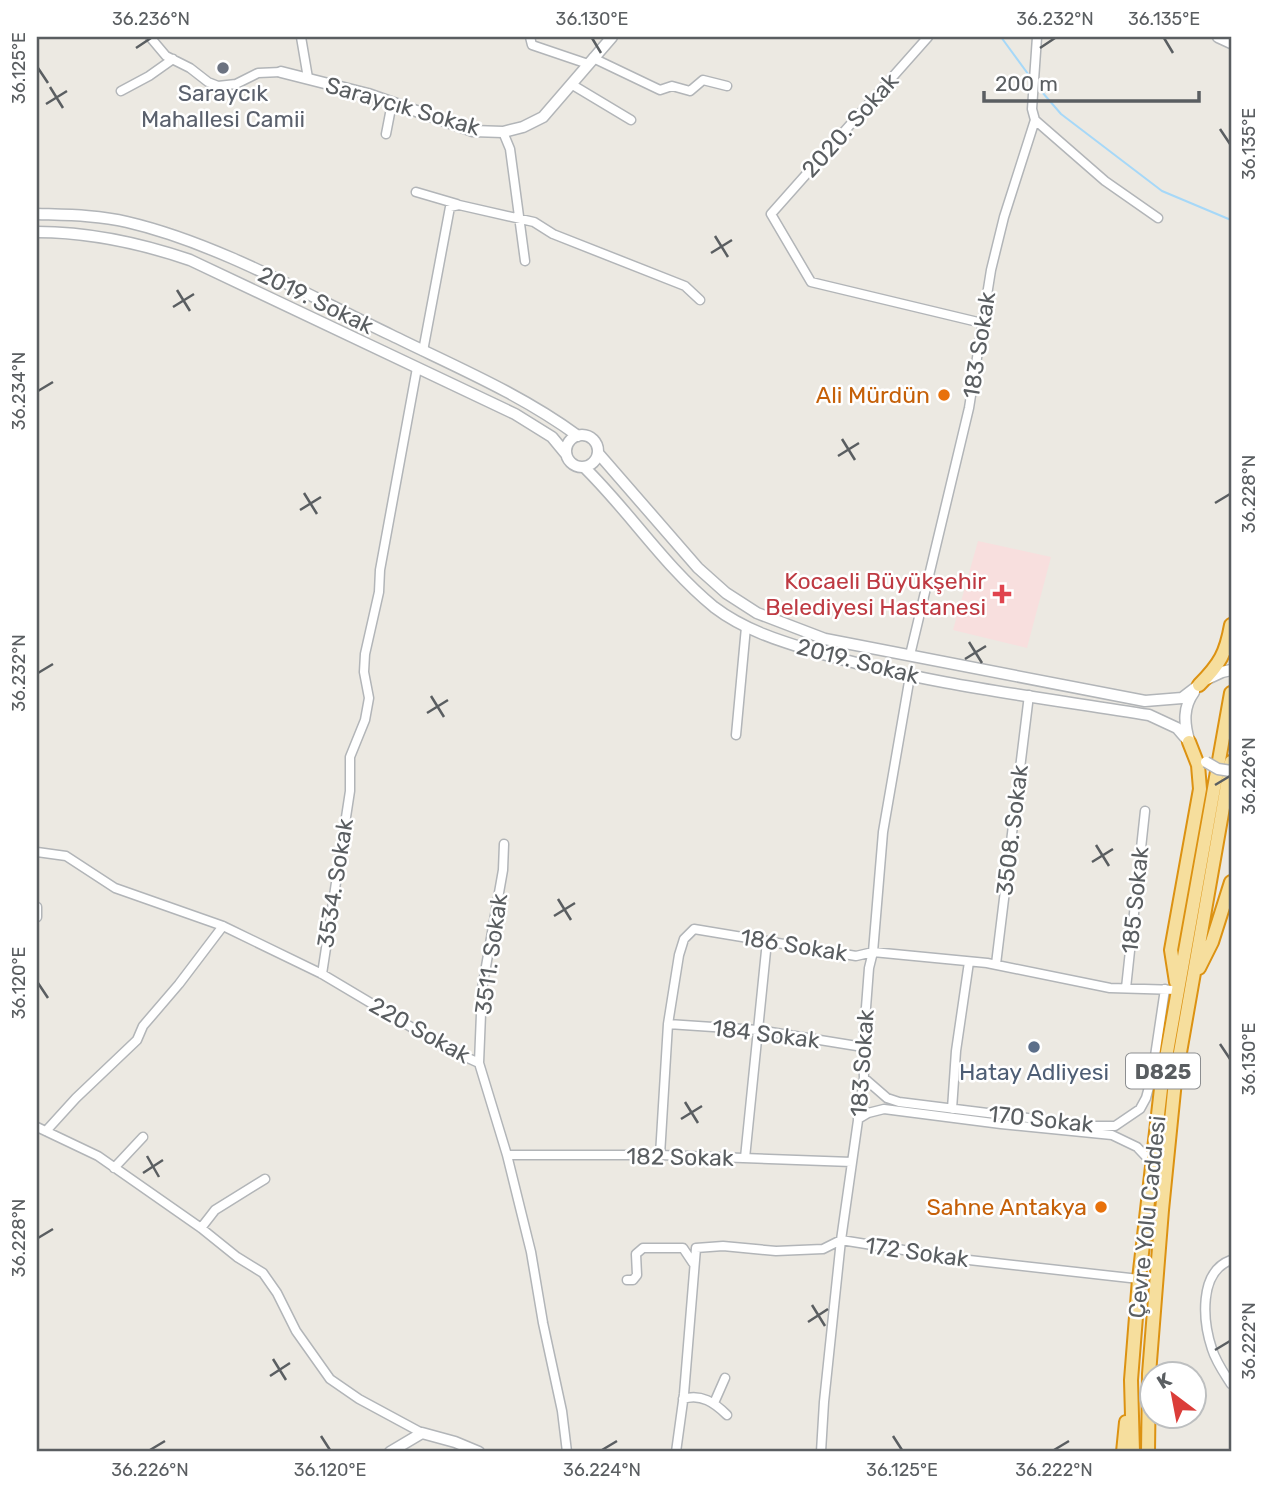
<svg xmlns="http://www.w3.org/2000/svg" width="1268" height="1489" font-family="Rubik,sans-serif">
<rect width="100%" height="100%" fill="#ece9e2"/>
<!-- medical -->
<path fill="#f8dfde" d="M978,541l73,16 -24,91 -74,-18z"/>
<g fill="none" stroke-linecap="round" stroke-linejoin="round">
<!-- stream -->
<path stroke="#a6d8f8" stroke-width="2" d="M1001,37l30,41
M1036,85l25,29 101,77 69,29"/>
<!-- minor casing -->
<g stroke="#b2b5b8" stroke-width="11">
<path id="minor" d="M150,37l16,19 24,12 18,14 10,4 18,-2 22,-11 23,-1
M301,37l7,41
M530,37l2,8 56,19
M928,37l-157,177 40,68 171,41
M593,58l67,32 12,-4 18,5 13,-11 24,6
M571,84l60,36
M121,91l28,-15 24,-17
M1035,120l70,61 53,37
M503,132l7,17 15,112
M386,134l6,-31
M416,192l41,12
M423,351l27,-144 9,-2 75,17 19,12 132,52 15,14
M910,655l59,-247 22,-138 13,-53 31,-97 -3,-11 5,-72
M736,735l10,-108
M504,844l-1,26 -21,119 -3,74 28,92 24,97 12,71 19,88 5,41
M37,852l29,4 49,32 108,38 99,48 126,75 31,14
M37,907v10
M996,964l33,-269
M322,974l28,-183v-34l15,-37 4,-22 -5,-26 1,-18 14,-62 1,-22 37,-202
M1126,988l19,-177
M668,1024l90,6 105,17
M864,1078l23,20 12,4 193,24h23l25,-17 6,-11 6,-22 13,-87
M952,1109l4,-58 13,-89
M858,1119l10,-6 16,-4 117,15 111,11 25,12 15,16
M37,1127l61,29 103,72 36,29 26,16 14,20 19,38 34,48 29,20 63,34
M46,1131l30,-33 61,-58 6,-14 36,-42 44,-58
M507,1155h153l192,7
M660,1155l8,-131 11,-69 5,-16 10,-10 162,27 17,-4 114,11 123,25 68,2
M745,1158l22,-217
M114,1168l29,-31
M201,1228l14,-18 50,-31
M1231,1260c-33,12 -28,62 -19,89 4,13 12,24 19,35
M627,1280h6l4,-5 -1,-21 7,-6h40l10,15
M683,1399c18,-6 32,4 44,16
M714,1403l11,-25
M676,1452l8,-58 12,-146 27,-2 53,5 47,-2 18,-9 119,19 179,20
M821,1452l3,-50 17,-162 23,-162 -1,-31 6,-79 4,-16 10,-120 27,-156"/>
</g>
<!-- tertiary casing -->
<g stroke="#b2b5b8" stroke-width="13">
<path id="tertiary" d="M1218,37l13,6
M281,72l87,22 105,37 30,1 20,-5 20,-10 69,-80
M37,214c29,1 61,1 90,8 90,21 180,73 264,113 63,31 130,59 187,101
M37,232c52,0 103,11 153,28l325,154 37,23 14,17
M566 451a16 16 0 1 1 32 0a16 16 0 1 1-32 0Z
M598,453l100,115 28,25 31,20 68,26 320,62 37,-3 17,-13
M584,467c46,45 80,99 130,140 30,23 66,34 102,45 108,32 222,45 333,63l28,13 12,14
M1207,679l15,-7 9,-2
M1189,740c-5,-17 -6,-33 5,-48
M390,1452l32,-19 33,9 24,10"/>
</g>
<!-- trunk casing -->
<g stroke="#dc9212" stroke-width="16">
<path id="trunk" d="M1199,685c21,-21 27,-32 32,-60
M1199,968l13,-26 19,-60
M1176,982l-5,-32 29,-161 -2,-24 -9,-23
M1123,1452l3,-30
M1133,1452l-2,-72 8,-101 23,-199 69,-387
M1148,1452l1,-78 13,-164 13,-129 56,-319"/>
</g>
<!-- minor -->
<use href="#minor" stroke="#fff" stroke-width="8"/>
<!-- tertiary -->
<use href="#tertiary" stroke="#fff" stroke-width="10"/>
<!-- trunk -->
<use href="#trunk" stroke="#f6de9d" stroke-width="12"/>
<!-- tertiary-bridge casing -->
<g stroke="#b2b5b8" stroke-width="13" stroke-linecap="butt">
<path id="tertiary-bridge" d="M1206,762l12,7 13,2"/>
</g>
<!-- tertiary-bridge -->
<use href="#tertiary-bridge" stroke="#fff" stroke-width="10"/>
</g>
<!-- ticks -->
<path fill="none" stroke="#5a5e61" stroke-width="2.5" d="M592,38l9,15M1164,38l9,15M136,48l15,-10M1040,48l15,-10M38,68l10,15M50,87l13,21M46,104l21,-13M1220,129l10,15M715,236l13,21M711,253l21,-13M177,290l13,21M173,307l21,-13M38,391l15,-9M842,439l13,21M838,456l21,-13M304,493l13,21M1215,503l15,-9M300,510l21,-13M969,642l13,21M965,659l21,-13M38,673l15,-9M431,696l13,21M427,713l21,-13M1215,785l15,-9M1096,845l13,21M1092,862l21,-13M558,899l13,21M554,916l21,-13M38,983l10,15M1220,1044l10,15M685,1102l13,21M681,1119l21,-13M147,1156l12,21M143,1173l20,-13M38,1238l15,-9M812,1305l13,21M808,1322l20,-13M1215,1350l15,-9M273,1359l13,21M270,1376l20,-13M321,1436l9,14M893,1436l9,14M150,1450l15,-9M602,1450l15,-9M1054,1450l15,-9"/>
<!-- markers -->
<circle fill="#6b7280" stroke="#fff" stroke-width="2.5" cx="223" cy="68" r="7"/>
<g fill="#e8710a" stroke="#fff" stroke-width="2.5">
<circle cx="944" cy="395" r="7"/>
<circle cx="1101" cy="1207" r="7"/>
</g>
<path fill="#e0444e" stroke="#fff" stroke-width="2.5" d="M998.5 583.5h7v7h7v7h-7v7h-7v-7h-7v-7h7z"/>
<circle fill="#5c6f8a" stroke="#fff" stroke-width="2.5" cx="1034" cy="1047" r="7"/>
<g text-anchor="middle" dominant-baseline="central" stroke-width="5" stroke-linejoin="round" paint-order="stroke">
<!-- shield labels -->
<rect fill="#fff" stroke="#8c8e90" stroke-width="2" x="1126" y="1053.5" width="74" height="35" rx="5"/>
<g font-size="21" font-weight="bold" fill="#5a5e61">
<text x="1163" y="1071">D825</text>
</g>
<!-- worship labels -->
<g font-size="23" fill="#5b616d" stroke="#fff">
<text x="223" y="93">Saraycık<tspan x="223" dy="26">Mahallesi Camii</tspan></text>
</g>
<!-- street labels -->
<g font-size="23" fill="#5a5e61" stroke="#fff">
<text transform="translate(403 106) rotate(16)">Saraycık Sokak</text>
<text transform="translate(850 125) rotate(-48)">2020. Sokak</text>
<text transform="translate(316 300) rotate(26)">2019. Sokak</text>
<text transform="translate(979 345) rotate(-81)">183 Sokak</text>
<text transform="translate(858 661) rotate(14)">2019. Sokak</text>
<text transform="translate(1012 830) rotate(-83)">3508. Sokak</text>
<text transform="translate(335 883) rotate(-81)">3534. Sokak</text>
<text transform="translate(1135 900) rotate(-84)">185 Sokak</text>
<text transform="translate(794 945) rotate(9)">186 Sokak</text>
<text transform="translate(491 954) rotate(-82)">3511. Sokak</text>
<text transform="translate(420 1030) rotate(29)">220 Sokak</text>
<text transform="translate(766 1034) rotate(7)">184 Sokak</text>
<text transform="translate(862 1063) rotate(-86)">183 Sokak</text>
<text transform="translate(1041 1119) rotate(6)">170 Sokak</text>
<text transform="translate(680 1157) rotate(1)">182 Sokak</text>
<text transform="translate(1147 1217) rotate(-84)">Çevre Yolu Caddesi</text>
<text transform="translate(917 1252) rotate(8)">172 Sokak</text>
</g>
<!-- food labels -->
<g font-size="23" fill="#c56008" stroke="#fff" text-anchor="end">
<text x="930" y="395">Ali Mürdün</text>
<text x="1087" y="1207">Sahne Antakya</text>
</g>
<!-- health labels -->
<g font-size="23" fill="#be3a42" stroke="#fff" text-anchor="end">
<text x="986" y="581">Kocaeli Büyükşehir<tspan x="986" dy="26">Belediyesi Hastanesi</tspan></text>
</g>
<!-- service labels -->
<g font-size="23" fill="#4e5e75" stroke="#fff">
<text x="1034" y="1072">Hatay Adliyesi</text>
</g>
</g>
<!-- border -->
<rect width="1268" height="1489" fill="none" stroke="#ffffff" stroke-width="77"/>
<!-- north arrow -->
<g transform="translate(1173 1395) rotate(328)"><circle r="33" fill="#ffffff" stroke="#bdbfc0" stroke-width="2"/>
<path d="M0-5L12 26L0 18L-12 26Z" fill="#db3d39"/>
<text y="-10" font-size="19" font-weight="bold" text-anchor="middle" fill="#5a5e61">K</text>
</g>
<!-- scale -->
<path d="M984 91v10h215v-10" fill="none" stroke="#5a5e61" stroke-width="3.5"/>
<text x="995" y="91" font-size="21" fill="#5a5e61" stroke="#ffffff" stroke-width="5" paint-order="stroke">200 m</text>
<rect x="38" y="38" width="1192" height="1412" fill="none" stroke="#5a5e61" stroke-width="2.5"/>
<g font-size="18" text-anchor="middle" fill="#5a5e61">
<text x="151" y="25">36.236°N</text>
<text x="592" y="25">36.130°E</text>
<text x="1055" y="25">36.232°N</text>
<text x="1164" y="25">36.135°E</text>
<text transform="translate(19 68) rotate(-90)" y="6">36.125°E</text>
<text transform="translate(1249 144) rotate(-90)" y="6">36.135°E</text>
<text transform="translate(19 391) rotate(-90)" y="6">36.234°N</text>
<text transform="translate(1249 494) rotate(-90)" y="6">36.228°N</text>
<text transform="translate(19 673) rotate(-90)" y="6">36.232°N</text>
<text transform="translate(1249 776) rotate(-90)" y="6">36.226°N</text>
<text transform="translate(19 983) rotate(-90)" y="6">36.120°E</text>
<text transform="translate(1249 1059) rotate(-90)" y="6">36.130°E</text>
<text transform="translate(19 1238) rotate(-90)" y="6">36.228°N</text>
<text transform="translate(1249 1341) rotate(-90)" y="6">36.222°N</text>
<text x="150" y="1476">36.226°N</text>
<text x="330" y="1476">36.120°E</text>
<text x="602" y="1476">36.224°N</text>
<text x="902" y="1476">36.125°E</text>
<text x="1054" y="1476">36.222°N</text>
</g>
</svg>
